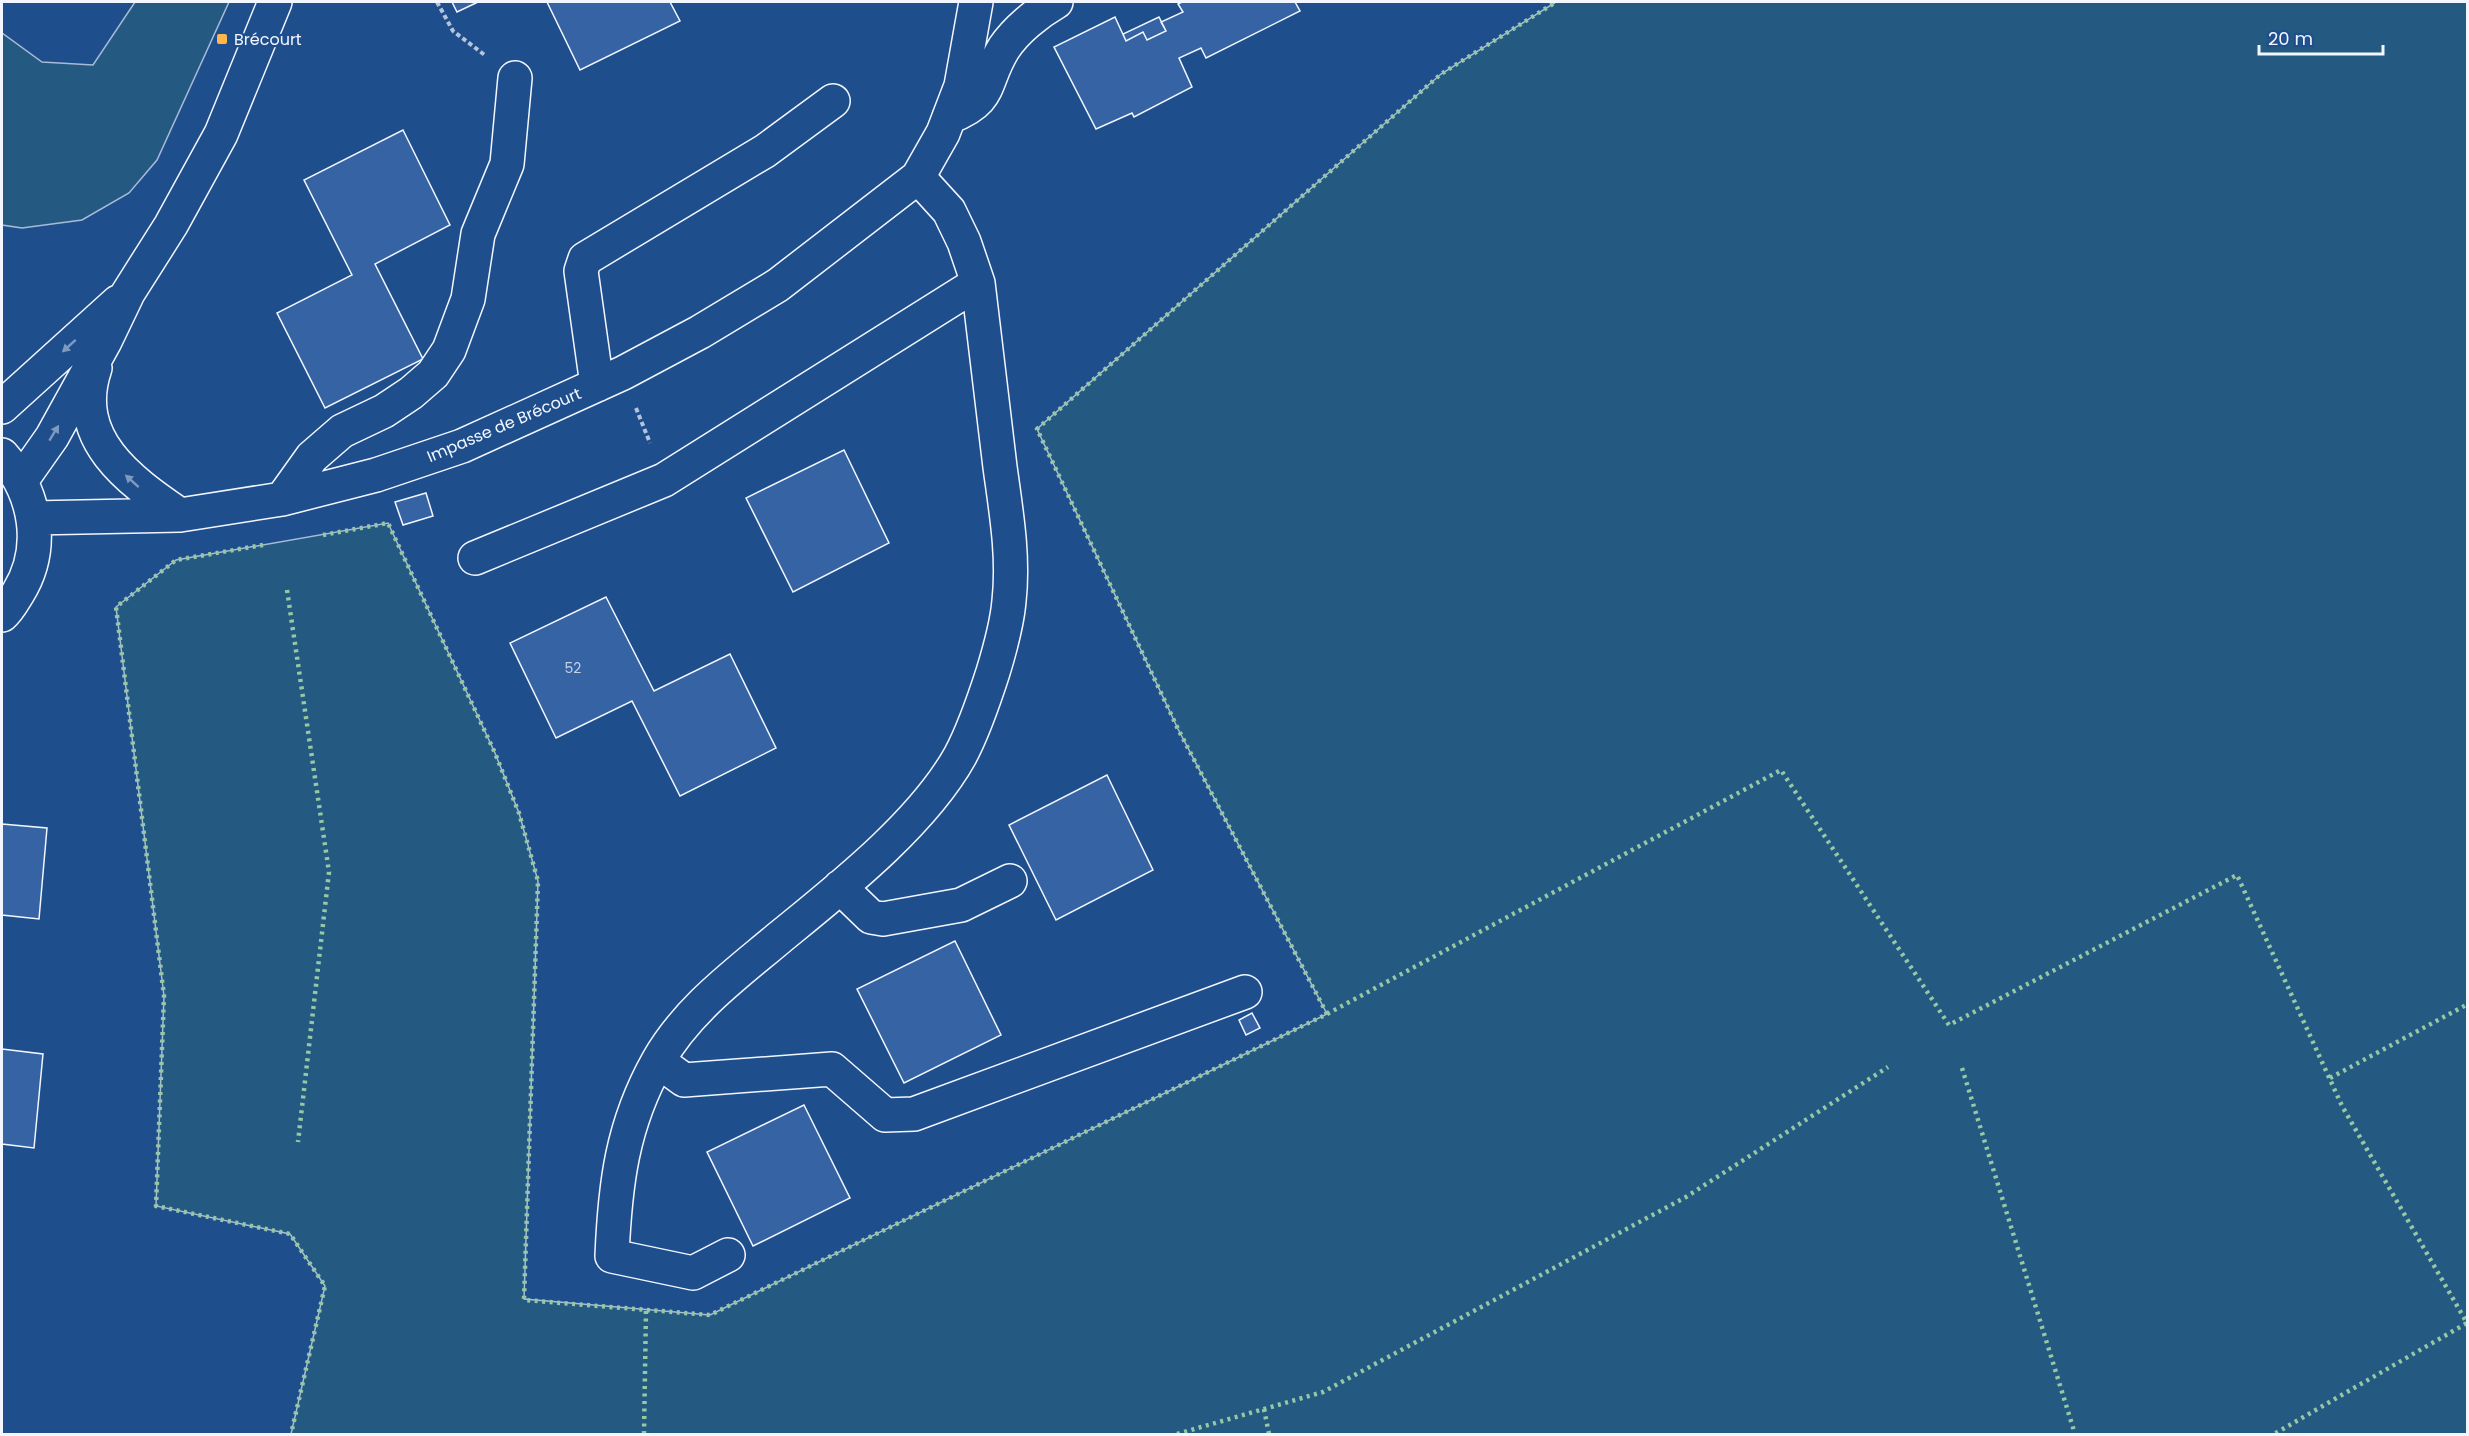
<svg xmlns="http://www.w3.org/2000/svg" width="2469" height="1436" font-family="Poppins,sans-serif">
<rect width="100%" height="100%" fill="#1f4e8c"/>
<!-- green -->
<path fill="#245a82" stroke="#a8bbd7" stroke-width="1.5" d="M135,2h94l-72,158 -28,33 -47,27 -60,8 -20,-3v-192l40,29 51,3z
M1556,2h911v1432h-2176l34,-148 -35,-52 -134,-28 8,-210 -48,-389 60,-47 212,-37 107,230 24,60 19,68 -14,418 186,16 617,-301 -149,-285 -141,-300 404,-355z"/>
<!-- building -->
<path fill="#3563a3" stroke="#f2f6ff" stroke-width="1.5" d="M452,2h26l-21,10z
M547,2h123l10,19 -100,49z
M1182,2h113l5,9 -94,47 -5,-10 -22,10 13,29 -58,30 -2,-4 -36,16 -42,-82 61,-30 11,24 17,-9 4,8 19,-9 -5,-9 22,-10 -5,-8z
M1159,17l7,14 -19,9 -4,-8 -17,9 -3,-7z
M403,130l47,95 -75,39 48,95 -98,49 -48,-95 75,-38 -48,-95z
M844,450l45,93 -96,49 -47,-94z
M426,493l7,23 -30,9 -8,-23z
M606,597l48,94 76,-37 46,94 -96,48 -48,-95 -76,37 -46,-95z
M1107,775l46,95 -97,50 -47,-95z
M2,824l45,4 -8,91 -37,-4z
M955,941l46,94 -97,48 -47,-94z
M1252,1013l8,15 -14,7 -7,-15z
M2,1049l41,5 -9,94 -32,-4z
M804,1105l46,93 -97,48 -46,-94z"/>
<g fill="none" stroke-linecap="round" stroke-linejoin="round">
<!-- minor casing -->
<g stroke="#f2f6ff" stroke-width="36">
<path id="minor" d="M949,117c45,-17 33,-34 55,-69 12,-18 33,-35 52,-46
M95,368c-24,71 34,112 85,147
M597,385l-16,-114 4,-12 180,-108 68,-50
M2,407l116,-105
M2,455c34,38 44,93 16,138 -5,8 -9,16 -16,22
M21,481l31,-44 53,-96 23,-48 43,-68 50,-91 54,-132
M282,499l30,-42 30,-26 42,-20 27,-18 22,-19 16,-24 19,-51 10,-65 29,-70 8,-86
M33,518l147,-3 102,-16 94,-24 86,-29 161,-73 77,-41 78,-47 140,-108 25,-44 18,-47 15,-84
M475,558l189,-78 314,-197
M840,887l31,30 12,2 78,-14 49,-24
M658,1061l26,19 148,-11 53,46 29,-1 331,-122
M728,1255l-35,18 -81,-17c3,-72 10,-131 46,-195 29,-51 77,-86 121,-123 60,-49 143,-114 181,-182 14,-26 24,-56 33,-84 7,-23 14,-47 16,-71 5,-45 -3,-90 -9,-134 -7,-61 -15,-123 -22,-184l-14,-41 -15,-31 -31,-34"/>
</g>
<!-- path -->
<path stroke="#b3c4dc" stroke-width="4" stroke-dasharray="4.5 3" stroke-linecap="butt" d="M437,2l16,29 33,25
M636,408l14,35"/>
<!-- minor -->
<use href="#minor" stroke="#1f4e8c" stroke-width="33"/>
<!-- hedge -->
<path stroke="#97c8a6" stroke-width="4.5" stroke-dasharray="3 4.5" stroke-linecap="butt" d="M323,535l65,-12 107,230 24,60 19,68 -14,419 186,15 617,-301 454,-244 168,255 288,-150 105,231 125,217 -193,111
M263,545l-87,15 -60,47 48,389 -8,210 134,28 35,52 -34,148
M287,590l42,282 -31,270
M1327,1014l-149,-285 -141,-300 404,-355 115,-72
M1962,1068l113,366
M2330,1078l138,-74
M1264,1409l5,25
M644,1434l2,-124
M1177,1434l146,-42 363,-195 202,-130"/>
</g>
<!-- one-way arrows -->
<defs><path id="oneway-solid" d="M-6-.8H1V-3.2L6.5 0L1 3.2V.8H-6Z" transform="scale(1.5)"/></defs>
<g fill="#7e9ac0">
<use href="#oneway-solid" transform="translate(69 346) rotate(138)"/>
<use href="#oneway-solid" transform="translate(54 433) rotate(-59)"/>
<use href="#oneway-solid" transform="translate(132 481) rotate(-138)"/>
</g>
<!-- markers -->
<rect fill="#ffb74d" stroke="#1f4e8c" stroke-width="2" x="216" y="33" width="12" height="12" rx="3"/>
<g text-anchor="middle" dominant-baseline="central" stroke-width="4.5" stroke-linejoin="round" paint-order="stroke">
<!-- number labels -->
<g font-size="14" fill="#c3d1e8">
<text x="573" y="668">52</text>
</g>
<!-- poi labels -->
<g font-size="16" fill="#f2f6ff" stroke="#1f4e8c" text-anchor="start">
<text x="234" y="39">Brécourt</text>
</g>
<!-- street labels -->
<g font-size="16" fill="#f2f6ff" stroke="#1f4e8c">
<text transform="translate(504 425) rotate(-23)">Impasse de Brécourt</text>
</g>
</g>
<!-- border -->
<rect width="2469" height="1436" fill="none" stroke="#f2f6ff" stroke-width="6"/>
<!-- scale -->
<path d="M2259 45v9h124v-9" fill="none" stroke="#f2f6ff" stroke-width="3"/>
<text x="2268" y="45" font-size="18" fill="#f2f6ff" stroke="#1f4e8c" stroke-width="4.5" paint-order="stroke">20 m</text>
</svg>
